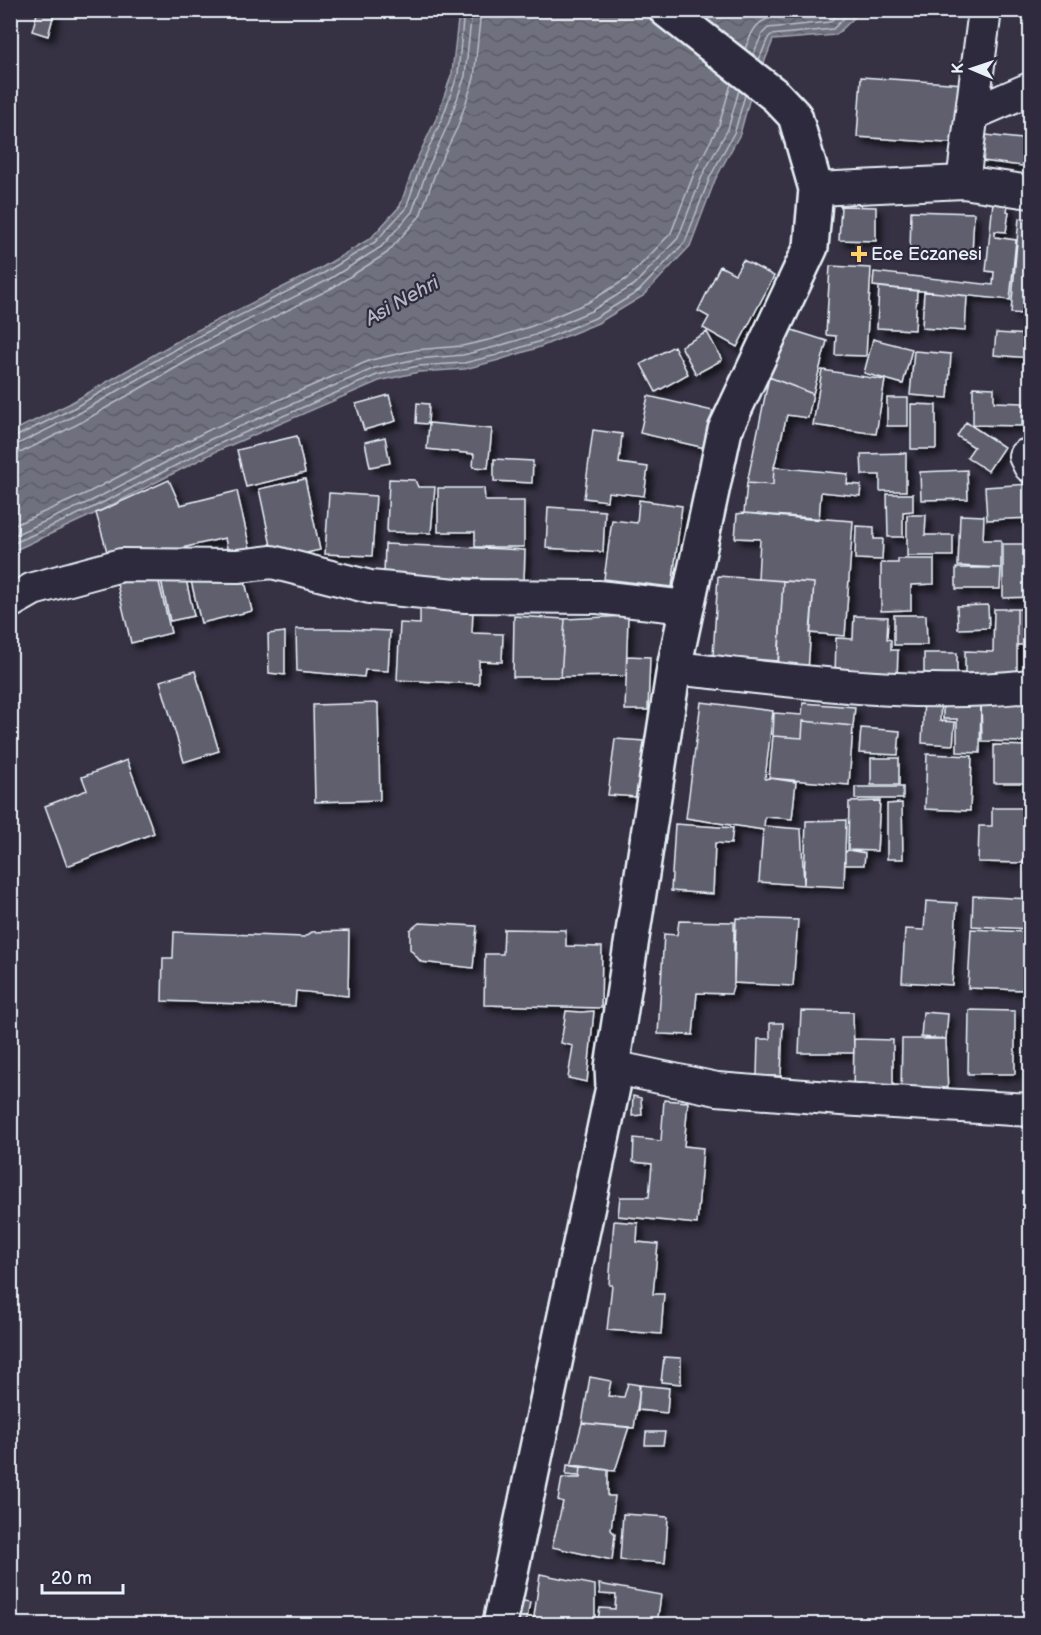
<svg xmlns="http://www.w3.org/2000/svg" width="1041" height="1635" font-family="'Balsamiq Sans',sans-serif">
<defs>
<pattern id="water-waves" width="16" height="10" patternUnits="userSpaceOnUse" patternTransform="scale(1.5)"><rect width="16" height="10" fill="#70717f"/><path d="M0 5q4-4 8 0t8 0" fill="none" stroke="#5b5c64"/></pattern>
<filter id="shadow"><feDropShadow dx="5.5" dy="5.5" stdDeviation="3" flood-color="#0009"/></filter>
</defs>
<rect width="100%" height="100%" fill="#363244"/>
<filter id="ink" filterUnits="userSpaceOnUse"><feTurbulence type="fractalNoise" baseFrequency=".0167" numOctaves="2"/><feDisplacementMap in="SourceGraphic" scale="12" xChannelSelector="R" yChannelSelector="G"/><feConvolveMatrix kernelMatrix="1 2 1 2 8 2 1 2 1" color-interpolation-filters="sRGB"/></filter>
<g filter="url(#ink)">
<!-- water -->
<path fill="url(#water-waves)" stroke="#a0a4af" stroke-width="1.5" d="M459,11h401l-5,6 -19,18 -63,5 -24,61 -9,33 -25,46 -25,66 -47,50 -45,27 -58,24 -41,13 -34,9 -46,3 -40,9 -162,70 -121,62 -85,39v-120l58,-28 119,-69 133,-67 50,-30 29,-32 15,-43 22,-46 15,-44z"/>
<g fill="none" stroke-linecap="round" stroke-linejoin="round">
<!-- shore -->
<path stroke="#b8bec8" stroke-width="1.5" d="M745,49c6,-15 10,-28 28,-32l53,-4 3,-3
M753,55l9,-21 6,-6 62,-6 12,-12
M759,60l9,-22 3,-3 62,-6 19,-19
M10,437h5l57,-28 119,-69 133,-67 51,-31 31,-34 15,-43 21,-46 16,-45 6,-64
M10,445l8,-1 58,-29 118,-68 134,-67 53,-33 31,-35 16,-44 21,-46 16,-46 7,-66
M10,454l12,-2 58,-29 118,-68 134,-67 55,-35 33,-37 16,-45 22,-45 16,-48 7,-68
M10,527l77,-34 120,-62 164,-71 44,-10 47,-4 31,-7 39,-13 55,-23 41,-25 43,-45 24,-62 24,-46 12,-41
M10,537l81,-36 120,-62 164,-71 42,-9 46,-4 32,-8 40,-12 56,-24 43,-26 44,-47 25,-64 25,-45 11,-39
M10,545l84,-38 120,-61 163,-71 41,-9 46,-3 33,-8 41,-13 57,-24 44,-27 46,-49 25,-65 25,-46 10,-36"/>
</g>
<!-- building -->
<path fill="#605e6e" stroke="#e8f1f8" stroke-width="1.5" filter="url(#shadow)" d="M38,10h17l-7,26 -16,-5z
M861,77l103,7 -4,60 -103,-7z
M977,134l53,6v27l-55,-7z
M993,202l15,2 -1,7 2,1 -3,20 -11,-1v6l21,3 -6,60 -137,-14 1,-14 119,13 1,-13 -8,-1z
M841,206l35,1v34l-37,-1z
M911,211l63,2 -2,42 -62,-2z
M1019,218l11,1v108h-7l1,-13 -13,-1z
M743,260l31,16 -37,71 -34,-19 6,-11 -11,-6 22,-45 15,8z
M830,266l41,2 -5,88 -31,-1 1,-19 -10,-1z
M879,287l38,4 -2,39 -38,-2z
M924,291l43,5 -2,35 -43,-3z
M792,330l35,11 -14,53 -44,-17z
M707,332l15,28 -26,14 -15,-28z
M996,333l34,2v23l-36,-3z
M873,339l39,10 -9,35 -39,-11z
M674,346l14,28 -32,18 -15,-28z
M914,351l37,3 -3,44 -38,-3z
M822,370l63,10 -9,54 -63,-9z
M769,377l44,17 -5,24 -21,-3 -13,52 -1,18 -26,-2z
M973,387l21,1v14l29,1 -1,23 -49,-1z
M389,395l7,26 -32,9 -8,-26z
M648,396l65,15 -8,37 -65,-15z
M887,398h21v28h-21z
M417,403l12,1 -1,20 -12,-1z
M911,404l25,1v44h-25z
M966,422l38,25 -16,24 -21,-14 7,-10 -17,-11z
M429,423l63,6 -4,39 -15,-1 1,-13 -47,-5z
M593,430l29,4 -3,29 29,4 -4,29 -36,-4 -1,9 -23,-3z
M297,436l8,37 -59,14 -9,-37z
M385,437l5,26 -20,4 -5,-25z
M906,453v38h-26v-16h-18l-1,-21z
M494,459l39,2 -1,22 -38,-2z
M774,467l74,7 -1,10 14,1 -1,11 -39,-4 -2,28 -75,-7 3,-30 26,2z
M967,470l1,29 -47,1 -1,-28z
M305,479l15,71 -46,10 -15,-71z
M389,479l26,1 3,7h17l-4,46 -44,-1z
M169,480l11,25 57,-14 13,57 -22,5 -3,-15 -39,9 1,3 -79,5 -12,-42z
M1030,484v34l-43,2 -2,-33z
M438,488h46l1,13h39v46h-49v-15h-37z
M329,493l47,3 -4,60 -47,-2z
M887,494h26v17l-10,1v25h-15z
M639,500l43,6 -10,81 -68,-8 8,-59 25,3z
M548,507l57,4 -2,41 -57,-4z
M744,513l109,8 -8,115 -35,-3 4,-50 -56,-4 2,-40 -25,-1 2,-24z
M907,515h19l-1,20h28v21h-46z
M960,515l24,1 -1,24h18v28l-43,-2z
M856,526l18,1v12h9l-1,21 -27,-1z
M385,544l140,6 -1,30 -140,-5z
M1003,544h27v53l-27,1z
M898,559h36v25l-23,1v25l-30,1v-48h17z
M956,568h45l-1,21h-44z
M242,569l10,42 -51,12 -10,-42z
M157,574l14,59 -40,10 -14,-59z
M185,575l9,41 -24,5 -9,-41z
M718,576l65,5 -5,80 -65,-5z
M783,581l31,2 -6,88 -30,-2z
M988,605l1,23 -31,1 -1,-23z
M420,608l53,2 -1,23 31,1 -1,28 -23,-1v23l-82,-4 3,-57 20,1z
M994,609h23v76l-52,-1v-33l28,1z
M1017,609h13v36h-13z
M894,615h32l1,30h-33z
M514,616l51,3 -4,58h-48z
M628,616l-2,60 -65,1 4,-58z
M854,616l34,1 -1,22 4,1v10h7l-1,28 -62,-2 1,-38 17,1z
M296,629h49l45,2 -2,40 -23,-1 -1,7 -67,-6z
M285,632v43l-16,-2 -1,-39z
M924,653h33v25h-33z
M627,656l23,1 -2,53h-23z
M195,671l24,80 -35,11 -24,-81z
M1030,693v49l-48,-1 -1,-43z
M924,697l17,1 -1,23 15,1 -2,23 -31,-2z
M943,697l38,1 -1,55 -23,-1v-33h-14z
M701,702l72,9 -8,68 4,-1 27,4 -4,37 -27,-2 -1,9 37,3 3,56 -45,-3 4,-52 -77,-12z
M378,703l2,97 -65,2 -2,-97z
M803,703l52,4 -2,19 -50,-5 -1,17 -29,-2 1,-23 28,2z
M803,721l50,5 -4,59 -80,-7 4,-42 29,2z
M861,728l39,3 -2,24 -39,-2z
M615,739l30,2 -8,56 -29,-2z
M994,745l34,1v37h-34z
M927,754l45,2 -2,55 -45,-2z
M871,758h28v27h-28z
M127,760l27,73 -87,33 -22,-60 42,-16 -5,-13z
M855,787h48v12h-48z
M880,801l-3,50 -29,-1 1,-48z
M902,803l1,56h-16v-55z
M992,808h33l-1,55 -46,-1 1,-36h13z
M846,820l-2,67 -40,-2 2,-64z
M675,824l58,4 -2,16 -16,-1 -2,51 -42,-3z
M848,850l17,3 -1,12h-19v-12z
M973,896l57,3v30l-58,-3z
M926,901l31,2 -5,82 -50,-3 3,-53 19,1z
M736,918l62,2 -5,66 -59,-3z
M679,921l55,1v61l-3,11 -34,-1 -4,42 -35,-1 6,-100 13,1z
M419,923l58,3 -4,42 -52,-6 -11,-13v-19z
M504,929l62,1v16l36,1 -1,61 -117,-3 1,-51h18z
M971,929l53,3 1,58 -57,-2z
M349,931l-1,65 -52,-5 -1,15 -133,-5 1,-43h10l1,-26 130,5 8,-5z
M969,1010l46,1v63h-47z
M566,1011l15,1 13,-1 -7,71 -19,-4 5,-32 -12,-3z
M801,1011l52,1 1,41h-55z
M923,1012l25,2 -2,25 -25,-2z
M770,1023h13l-2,53h-24l1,-37h12z
M854,1039l39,1v54l-40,1z
M902,1039h44l2,58 -47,-3z
M633,1096l8,2 1,17 -10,1z
M664,1100l24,2 -4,44 19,2 -6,76 -79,-8 2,-19h29l3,-33 -19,-2 1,-24 27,3z
M614,1221l24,2 -1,19 21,2 -5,50h11l-3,40 -54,-4 5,-45h-3z
M664,1357l17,1v26l-20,-2z
M590,1377l21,4 -3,15 16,1 4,-14 11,2v11l-5,32 -52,-5z
M640,1385l29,3 -2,25 -29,-3z
M582,1423l47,4 -14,44 -44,-5z
M646,1432h19l-2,13h-18z
M567,1465l14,1 -1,10 -14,-1z
M581,1466l27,4v26h7l-4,34 4,4 -3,26 -60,-13 11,-45 -5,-2 4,-22h18z
M623,1514l45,3 -3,46 -45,-3z
M540,1574l55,11v36l-23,-3 -1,6h-38z
M599,1584l62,11 -4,29h-29l-30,-4 2,-12 15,1 1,-14 -16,-1z
M512,1599l18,3 -4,22h-19z"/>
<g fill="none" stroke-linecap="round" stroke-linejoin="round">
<!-- street casing -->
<g stroke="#e8f1f8" stroke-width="36">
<path id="street" d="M972,114l58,-25
M963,182l22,-172
M816,189l147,-7 67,10
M1025,456l5,10
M10,602l23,-13 88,-24 117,1 34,-4 98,25 96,9 132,1 88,10
M674,668c118,12 238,31 356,18
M612,1067l105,22 124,10 189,11"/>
</g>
<!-- secondary casing -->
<g stroke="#e8f1f8" stroke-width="38">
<path id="secondary" d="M500,1624l113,-537 -1,-20 62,-399 51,-238 86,-183 5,-58 -21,-73 -19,-20 -110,-86"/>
</g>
<!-- street -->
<use href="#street" stroke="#2f2a3d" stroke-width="32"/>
<!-- secondary -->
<use href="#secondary" stroke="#2f2a3d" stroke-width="33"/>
</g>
</g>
<!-- markers -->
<path fill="#ffd166" stroke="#2f2a3d" stroke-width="2" d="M856 245h6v6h6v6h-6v6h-6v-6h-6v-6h6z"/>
<g text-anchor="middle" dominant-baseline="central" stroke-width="4.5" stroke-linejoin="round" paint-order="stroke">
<!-- poi labels -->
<g font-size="18" fill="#e8f1f8" stroke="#2f2a3d" text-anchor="start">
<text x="871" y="254">Ece Eczanesi</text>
</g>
<!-- water labels -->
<g font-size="20" font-style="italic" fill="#b2b7c2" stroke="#2f2a3d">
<text transform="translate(402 301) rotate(-29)">Asi Nehri</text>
</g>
</g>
<!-- margin -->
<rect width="1041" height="1635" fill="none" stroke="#2f2a3d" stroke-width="36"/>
<rect x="18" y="18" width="1005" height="1599" fill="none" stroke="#e8f1f8" stroke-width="2" filter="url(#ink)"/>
<!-- north arrow -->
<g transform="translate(972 69) rotate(272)" stroke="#2f2a3d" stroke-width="4.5" paint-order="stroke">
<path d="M0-4.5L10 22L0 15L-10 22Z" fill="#e8f1f8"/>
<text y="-9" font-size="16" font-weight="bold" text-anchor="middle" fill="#e8f1f8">K</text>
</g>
<!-- scale -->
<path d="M42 1584v9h81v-9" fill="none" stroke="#e8f1f8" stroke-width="3"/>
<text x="51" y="1584" font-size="18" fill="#e8f1f8" stroke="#2f2a3d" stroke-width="4.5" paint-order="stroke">20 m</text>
</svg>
